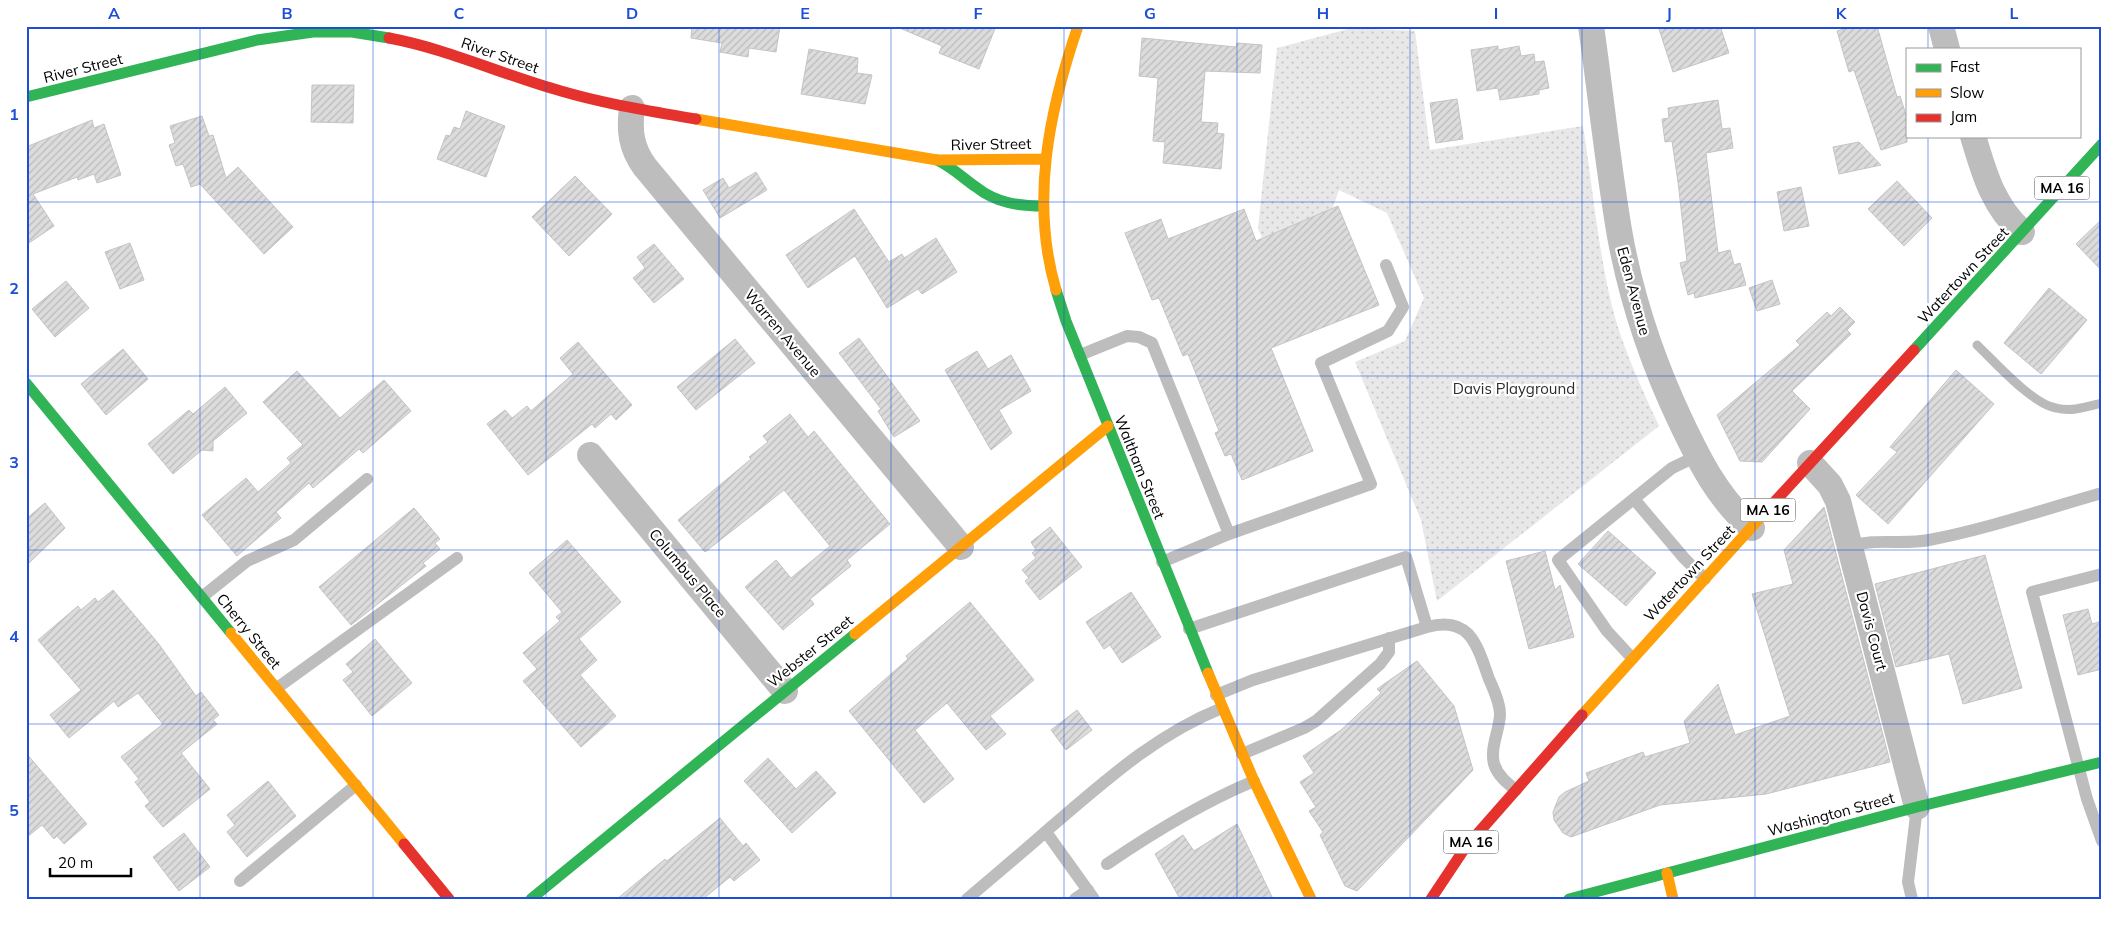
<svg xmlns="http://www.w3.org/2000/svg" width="2128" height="925" font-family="Mulish,sans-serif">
<defs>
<pattern id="green-dots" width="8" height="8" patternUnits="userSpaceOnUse" patternTransform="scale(1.25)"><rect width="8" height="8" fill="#e8e8e8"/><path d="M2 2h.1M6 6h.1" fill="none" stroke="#c5c5c5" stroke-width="1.8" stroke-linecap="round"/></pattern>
<pattern id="building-hatch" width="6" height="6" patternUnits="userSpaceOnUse" patternTransform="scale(1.25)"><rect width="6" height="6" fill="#dcdcdc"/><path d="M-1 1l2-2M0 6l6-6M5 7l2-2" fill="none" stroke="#bbb"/></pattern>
</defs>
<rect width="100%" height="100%" fill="#fff"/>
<!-- green -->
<path fill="url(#green-dots)" d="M1352,28l63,3 15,119 153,-24c10,62 15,127 31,188 11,39 28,75 45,112l-222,175 -16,-81 -66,-158 50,-21 19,-43 -37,-85 -48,-23 -7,20 -70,28 -4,-10 19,-180z"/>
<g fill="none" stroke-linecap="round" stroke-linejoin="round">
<!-- stream -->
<path stroke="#bababa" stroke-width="9" d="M1977,345c18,17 55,59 79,63 16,4 30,-1 46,-5"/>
</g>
<!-- building -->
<path fill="url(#building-hatch)" stroke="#c4c4c4" d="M692,26h88l-4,26 -27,-4 -1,9 -28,-5 2,-9 -31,-5z
M895,26h101l-17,43 -40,-16 3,-7z
M1658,26h62l9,27 -56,19z
M1855,26h22l20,71 3,-1 7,22v24l-26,8 -27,-80 -5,2 -12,-41z
M1142,38l94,9 1,-4 25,2 -2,28 -55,-2 -4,51 17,1 -1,10 7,1 -3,35 -58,-6 2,-21 -12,-1 5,-63 -19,-2z
M1498,46v4l21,-4 2,10 13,-2 1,8 9,-1 5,27 -10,2v4l-39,6 -2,-12 -21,3 -6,-41z
M809,49l49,9 -1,15 15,2 -7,29 -64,-10z
M312,85h42l-1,38 -42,-1z
M1457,99l6,40 -27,4 -6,-40z
M1718,100l4,29 8,-1 3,20 -27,5 12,100 12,-3 4,15 6,-2 6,22 -51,13 -1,-5 -6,2 -8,-32 7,-2 -9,-79 -6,-41 -7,1 -3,-23 7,-1 -1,-10z
M466,111l39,15 -19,51 -49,-18 9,-24 4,1 4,-9 6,2z
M202,116l7,20 4,-1 13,43 12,-11 55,60 -29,27 -64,-70 -9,3 -8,-23 -7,2 -7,-21 6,-2 -5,-17z
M92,120l2,8 10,-4 17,51 -24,8 -3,-9 -16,6 -1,-3 -44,17 21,32 -28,19v-98z
M1859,142l22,23 -42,9 -6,-27z
M756,172l11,18 -47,28 -17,-28 20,-12 6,10z
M575,176l37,38 -43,42 -37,-39z
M1897,181l35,37 -28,28 -36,-37z
M1801,187l8,39 -25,5 -7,-39z
M1338,206l41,99 -108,43 42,103 -71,29 -11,-26 -6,2 -10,-23 4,-2 -31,-77 -5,2 -24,-58 -7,2 -27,-67 36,-14 7,20 76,-30 12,32z
M854,209l35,53 13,-8 2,4 32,-20 21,34 -35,22 -4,-5 -31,19 -32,-52 -47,32 -22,-33z
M2102,219v52l-26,-27z
M130,243l14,37 -24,9 -15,-37z
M654,244l30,35 -30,24 -21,-25 12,-10 -8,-11z
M1772,280l8,24 -23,7 -8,-23z
M66,281l23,27 -34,29 -23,-28z
M2049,288l38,32 -46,54 -37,-31z
M1840,307l15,15 -8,8 4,4 -59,57 18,18 -48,53 -22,-1 -23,-46 83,-70 -4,-4 31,-29 4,4z
M859,338l61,83 -26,16 -16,-26 3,-2 -42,-56z
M735,339l20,24 -59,47 -19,-23z
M578,342l54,63 -16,15 -5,-6 -16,14 -3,-4 -64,51 -41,-51 18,-14 7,8 15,-12 4,5 42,-37 -13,-16z
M123,349l25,30 -42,36 -25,-31z
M977,351l11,18 23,-14 20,36 -32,19 13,23 -21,17 -46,-80z
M1956,370l38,34 -106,120 -32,-29 41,-43 -7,-5z
M297,371l43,47 44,-38 27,31 -48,42 -4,-4 -46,39 -4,-5 -33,29 5,6 -44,38 -35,-41 44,-37 12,14 33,-29 -4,-5 16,-13 -40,-43z
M225,387l22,26 -34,28v10l-11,-1 -29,24 -25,-30 41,-34 4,4z
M790,414l18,23 6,-6 76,93 -43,36 4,6 -41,33 4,5 -31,26 -38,-43 31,-27 15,18 39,-32 -46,-56 -79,62 -27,-32 73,-61 -2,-2 19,-15 -5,-6z
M45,503l20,25 -39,38v-47z
M1824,507l66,255 -124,32 -106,11 -89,32 -8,-4 -9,-13 -1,-8 6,-15 6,-5 24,-11 -3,-8 57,-21 2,5 45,-14 -6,-22 34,-37 17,51 55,-19 -38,-122 41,-10 -9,-34z
M414,508l26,31 -5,4 5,6 -17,14 3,3 -75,59 -32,-38z
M1050,527l32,40 -42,33 -15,-19 4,-3 -7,-8 14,-12 -4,-5 4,-3 -5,-8z
M1608,531l48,42 -30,33 -48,-42z
M567,540l54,62 -42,37 18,21 -17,15 36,41 -35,31 -58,-66 14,-12 -14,-16 37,-32 -4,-4 6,-5 -33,-39z
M1545,551l10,39 5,-5 14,52 -45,12 -23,-88z
M1985,555l37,133 -59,16 -14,-50 -53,13 -21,-83z
M113,590l45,53 38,53 5,-4 18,23 -6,5 4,4 -36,29 29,36 -47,38 -18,-21 5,-4 -15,-20 4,-3 -18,-22 42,-33 -25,-31 -20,14 -4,-6 -45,37 -19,-23 31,-25 -43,-50 40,-34 3,4 14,-12 3,4z
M1131,592l30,45 -39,26 -12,-18 -6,4 -18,-27z
M970,602l64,78 -44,36 16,18 -20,16 -39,-47 -32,27 39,49 -30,24 -75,-92 59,-52 -2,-3z
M2088,609l4,15 10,-3v48l-24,6 -15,-60z
M375,639l37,44 -40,33 -29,-36 10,-8 -7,-8z
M1417,661l37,45 19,64 -116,121 -12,-5 -25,-51 3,-3 -14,-21 7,-4 -16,-25 14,-9 -11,-17 38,-26 40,-37 -4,-4z
M1077,710l15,20 -26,20 -15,-20z
M26,753l61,71 -23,20 -7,-8 -3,3 -12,-14 -16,13z
M768,758l28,31 20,-18 20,22 -44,40 -48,-52z
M268,781l28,35 -49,41 -20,-25 8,-7 -8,-10z
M720,818l23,28 3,-3 14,17 -26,21 -4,-4 -27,22h-86l48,-40 2,2z
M1237,824l36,75h-93l-25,-45 28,-19 11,16z
M184,833l26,34 -31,24 -26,-34z"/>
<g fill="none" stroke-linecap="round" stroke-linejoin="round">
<!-- lane -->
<path stroke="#bdbdbd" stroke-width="12" d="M1080,355l47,-19 12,1 13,6 77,191 -67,28
M1634,499l50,59 21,21
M1229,534l142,-50 -50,-121 67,-32 15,-24 -17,-42
M1850,546c26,-8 52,-1 79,-6 58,-11 116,-31 173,-47
M2102,574l-70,18 55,207 15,42
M202,597l45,-36 47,-21 73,-61
M1189,629l217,-72 21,70
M1632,658l-25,-27 -49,-71 114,-92 25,-12
M277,688l180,-130
M1216,695l37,-15 174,-53c43,-12 50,18 62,52 5,11 11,24 11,36 -1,17 -10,32 -6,49 4,12 13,19 22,26
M1242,754l62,-26 12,-7 64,-57 9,-12v-14
M1046,832l48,67
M1107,864c47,-32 94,-61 147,-83
M240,881l116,-96
M967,899c28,-24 56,-47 84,-72 54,-46 104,-92 171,-119
M1075,899l13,-9
M1912,899l-4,-17 9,-75"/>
<!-- street -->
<path stroke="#bdbdbd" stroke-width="26" d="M1591,26c10,70 17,141 29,210 12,65 33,127 61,186 19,40 37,76 71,106
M1941,26l6,23
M632,108c-3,23 -1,40 13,59l316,380
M1973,136c11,37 20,70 49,96
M590,455l195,236
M1810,463l20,22 8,16 79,306"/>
<!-- fast -->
<path stroke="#30b455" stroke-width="11" d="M26,97l231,-57 56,-8h39l37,6
M937,160c15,7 26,18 39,27 20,16 43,19 67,19
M1056,290l10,31 142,352
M1914,350l188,-206
M26,383l205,250
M531,899l324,-265
M1569,899l348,-92 185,-45"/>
<!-- slow -->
<path stroke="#ff9f0a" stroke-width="11" d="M696,119l241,41 108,-1
M1056,290c-26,-89 -7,-179 22,-264
M231,633l173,211
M855,634l253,-208
M1208,673l46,108 57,118
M1582,715l185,-205
M1667,873l6,26"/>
<!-- jam -->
<path stroke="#e5322d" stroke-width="11" d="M389,38c59,11 114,37 172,53 44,13 90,20 135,28
M1767,510l147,-160
M404,844l45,55
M1431,899l34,-51 117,-133"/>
</g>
<!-- grid -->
<path fill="none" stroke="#1d4ed8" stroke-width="1" stroke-opacity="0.55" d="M200,26v873M373,26v873M546,26v873M719,26v873M891,26v873M1064,26v873M1237,26v873M1410,26v873M1582,26v873M1755,26v873M1928,26v23M1928,136v763M26,202h2076M26,376h2076M26,550h2076M26,724h2076"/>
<g text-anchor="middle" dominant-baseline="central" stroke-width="4.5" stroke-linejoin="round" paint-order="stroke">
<!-- shield labels -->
<g fill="#fff" stroke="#4c4c4c" stroke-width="1">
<rect x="2034.5" y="176.5" width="55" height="23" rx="4"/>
<rect x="1740.5" y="498.5" width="55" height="23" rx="4"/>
<rect x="1443.5" y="830.5" width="55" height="23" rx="4"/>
</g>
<g font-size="14" font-weight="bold" fill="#000">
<text x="2062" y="188">MA 16</text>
<text x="1768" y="510">MA 16</text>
<text x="1471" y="842">MA 16</text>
</g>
<!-- street labels -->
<g font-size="15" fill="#000" stroke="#fff">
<text transform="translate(500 55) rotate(19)">River Street</text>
<text transform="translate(83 68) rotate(-14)">River Street</text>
<text transform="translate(991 144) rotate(-1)">River Street</text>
<text transform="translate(1963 275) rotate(-47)">Watertown Street</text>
<text transform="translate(1634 291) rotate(75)">Eden Avenue</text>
<text transform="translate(783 333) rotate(50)">Warren Avenue</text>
<text transform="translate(1140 467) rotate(68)">Waltham Street</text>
<text transform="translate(688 573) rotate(50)">Columbus Place</text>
<text transform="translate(1689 573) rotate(-47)">Watertown Street</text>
<text transform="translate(249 631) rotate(51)">Cherry Street</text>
<text transform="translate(1872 631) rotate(75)">Davis Court</text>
<text transform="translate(810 651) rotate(-39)">Webster Street</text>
<text transform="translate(1831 814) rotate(-15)">Washington Street</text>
</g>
<!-- park labels -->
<g font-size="15" fill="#2d2d2d" stroke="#fff">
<text x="1514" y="388">Davis Playground</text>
</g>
</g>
<!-- border -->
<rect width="2128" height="925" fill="none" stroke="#ffffff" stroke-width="55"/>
<!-- legend -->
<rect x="1906" y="48" width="175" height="90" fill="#ffffff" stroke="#999999"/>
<rect x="1916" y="64" width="25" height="8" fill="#30b455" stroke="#999999"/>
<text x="1950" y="72" font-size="15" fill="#000000">Fast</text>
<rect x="1916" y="89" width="25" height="8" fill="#ff9f0a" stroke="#999999"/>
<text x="1950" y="98" font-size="15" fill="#000000">Slow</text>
<rect x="1916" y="114" width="25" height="8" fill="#e5322d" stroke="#999999"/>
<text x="1950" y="122" font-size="15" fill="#000000">Jam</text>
<!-- scale -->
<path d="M50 868v8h81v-8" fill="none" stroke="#000000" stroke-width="2.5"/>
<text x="58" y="868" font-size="15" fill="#000000" stroke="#ffffff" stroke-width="4" paint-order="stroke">20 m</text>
<rect x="28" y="28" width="2072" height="870" fill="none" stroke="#1d4ed8" stroke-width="2"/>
<g font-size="16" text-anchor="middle" font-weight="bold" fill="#1d4ed8">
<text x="114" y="19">A</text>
<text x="287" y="19">B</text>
<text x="459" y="19">C</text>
<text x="632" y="19">D</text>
<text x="805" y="19">E</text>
<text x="978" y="19">F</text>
<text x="1150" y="19">G</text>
<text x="1323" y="19">H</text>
<text x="1496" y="19">I</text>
<text x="1669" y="19">J</text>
<text x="1841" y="19">K</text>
<text x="2014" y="19">L</text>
<text x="14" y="120">1</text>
<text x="14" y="294">2</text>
<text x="14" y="468">3</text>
<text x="14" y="642">4</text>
<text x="14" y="816">5</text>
</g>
</svg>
